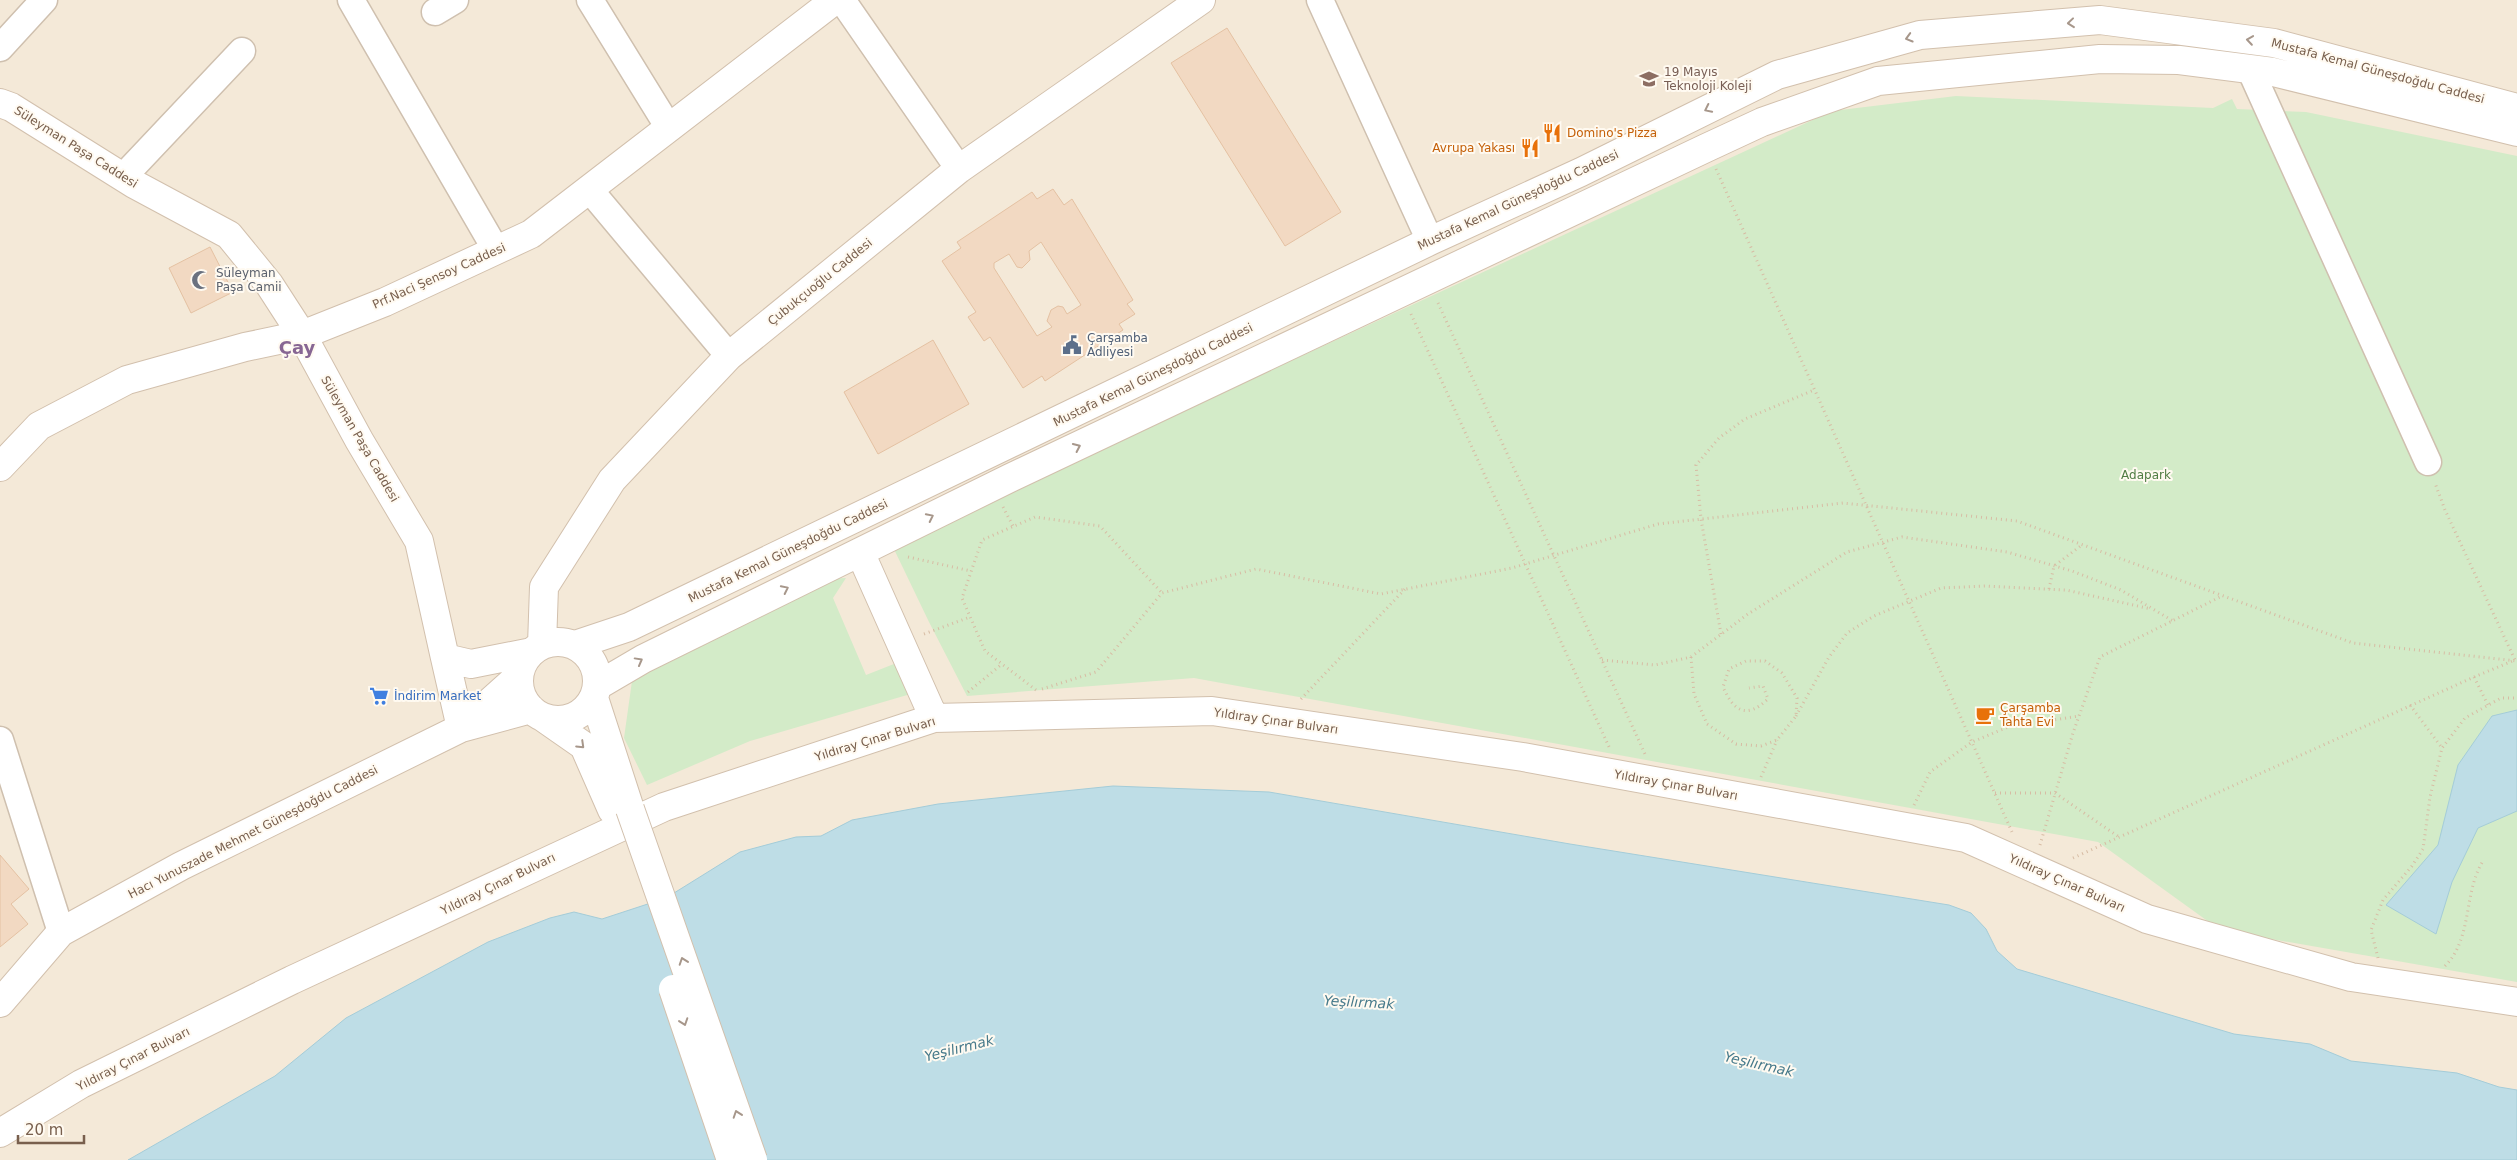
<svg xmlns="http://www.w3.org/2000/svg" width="2517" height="1160" font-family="'DejaVu Sans',sans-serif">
<rect width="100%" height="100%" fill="#fcf7ea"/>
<!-- residential -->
<path fill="#f4e9d8" d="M0,0h2517v1160h-2517z"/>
<!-- green -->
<path fill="#d3ebc8" d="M1956,96l257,12 19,-9 5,10 69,3 211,44v826l-297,-52 -122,-88 -904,-164 -227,18 -38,-74 -37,-77 940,-434z
M846,578l-13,20 33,77 33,-13 15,31 -164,48 -103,44 -23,-47 8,-57 43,-29 146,-73z"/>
<!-- water -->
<path fill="#bedde6" stroke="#a4ccd8" d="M2517,710v101l-39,17 -26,54 -16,52 -50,-29 52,-60 20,-80 34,-49z
M1113,786l156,6 301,52 379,61 22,8 15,16 11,22 20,18 217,65 76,10 41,17 106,12 42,14 18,3v70h-2389l147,-84 71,-58 142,-76 62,-24 24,-6 28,7 64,-21 74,-46 56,-15 25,-1 31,-16 86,-16z"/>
<!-- building -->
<path fill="#f2d9c2" stroke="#e4c1a2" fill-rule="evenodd" d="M1227,28l114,184 -56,34 -114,-183z
M1053,189l11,16 8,-6 61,101 -6,4 8,10 -16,10 4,6 -78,51 -3,-5 -19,12 -33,-51 -6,4 -16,-24 8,-5 -34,-51 19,-13 -4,-6 75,-50 5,7zM1041,242l40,63 -14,9 -4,-7 -5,-1 -7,4 -4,11 5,6 -15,9 -43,-68v-5l15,-9 8,13 5,1 8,-8 -1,-9z
M210,247l23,45 -42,21 -22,-45z
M933,340l36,64 -91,50 -34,-62z
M0,855l29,34 -18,15 17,20 -28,23z"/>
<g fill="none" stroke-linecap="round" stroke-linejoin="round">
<!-- street casing -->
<g stroke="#cfc0af" stroke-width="29">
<path id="street" d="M351,0l145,250
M590,0l79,128
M842,0l117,169
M1320,0l110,241
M435,12l20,-12
M0,48l44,-48
M2250,69l178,393
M123,177l119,-126
M589,189l140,167
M0,740l61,192"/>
</g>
<!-- secondary casing -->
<g stroke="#d2c0ad" stroke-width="30">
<path id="secondary" d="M0,103l11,4 123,77 95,51 40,49 33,51 57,105 60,101 26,117 26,6 61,-12
M0,467l39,-41 88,-46 118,-33 57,-12 83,-33 146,-68 304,-234
M860,552l74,166
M519 681a39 39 0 1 1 78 0a39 39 0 1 1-78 0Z
M542,645l2,-58 68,-107 117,-124 230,-187 242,-169
M575,645l54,-18 801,-386 151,-69 196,-97 143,-40 180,-15 174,23 243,65
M445,658l16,70 70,-19
M597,686l46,-27 367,-181 696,-330 56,-26 116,-41 222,-22 79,1 94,12 244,60
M594,698l36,111
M541,716l43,30 28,64
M0,1003l61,-71 120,-66 280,-138 58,-52
M0,1133l81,-49 211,-104 372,-173 270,-89 278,-7 311,46 443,81 181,81 204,58 166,25"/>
</g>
<!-- path -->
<path stroke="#d7bca4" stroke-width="3" stroke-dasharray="1 4" stroke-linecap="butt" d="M1716,169l296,663
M1438,303l207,451
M1411,314l199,435
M1003,507l10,19
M908,557l63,14
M2049,589l5,-23 28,-21
M924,634l46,-17
M1721,634l-20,-115 -5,-54 23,-27 26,-19 69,-29
M1691,657l3,37 13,30 29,20 25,2 16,-6 19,-24 1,-18 -15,-25 -17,-12h-19l-17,8 -6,18c11,25 24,32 45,12l-5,-13 -14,2
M1602,660l53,5 36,-8 57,-43 99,-62 55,-15 105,15 65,19 49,19 52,31
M2474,677l14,28
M1042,689l54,-17 66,-79 94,-24 125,25 131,-26 146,-44 185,-21 174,18 336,122 164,18
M1036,690l-51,-39 -23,-53 20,-58 53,-23 65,9 62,67
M968,692l34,-28
M1301,699l104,-110
M2410,705l32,43
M1796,716l33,-59 18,-24 27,-17 67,-28 44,-2 81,4 85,19
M1761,777l16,-37
M1995,793h60l64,44
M1914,805l16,-33 42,-30 36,-15 71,-11
M2040,845l33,-112 27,-76 122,-61
M2073,858l401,-181 41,-17 -70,-150 -10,-27
M2378,958l-7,-28 12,-30 29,-34 11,-17 7,-52 12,-49 23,-30 36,-20h16
M2445,966c28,-28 18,-73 38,-105"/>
<!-- street -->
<use href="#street" stroke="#fff" stroke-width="26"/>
<!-- secondary -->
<use href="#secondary" stroke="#fff" stroke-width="28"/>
<!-- secondary-bridge casing -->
<g stroke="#d2c0ad" stroke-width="30" stroke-linecap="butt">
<path id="secondary-bridge" d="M630,809l123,351
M673,989l58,171"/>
</g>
<!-- secondary-bridge -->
<use href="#secondary-bridge" stroke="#fff" stroke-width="28"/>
</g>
<!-- one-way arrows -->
<defs><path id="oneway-chevron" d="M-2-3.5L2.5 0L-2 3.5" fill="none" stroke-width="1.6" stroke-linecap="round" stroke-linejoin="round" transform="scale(1.25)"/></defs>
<g stroke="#a7978b">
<use href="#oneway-chevron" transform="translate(2071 23) rotate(174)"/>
<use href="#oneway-chevron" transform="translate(1909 38) rotate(164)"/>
<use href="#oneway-chevron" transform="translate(2250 40) rotate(-172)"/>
<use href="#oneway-chevron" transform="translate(1708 109) rotate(154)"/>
<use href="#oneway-chevron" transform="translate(1077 447) rotate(-25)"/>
<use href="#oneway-chevron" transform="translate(930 517) rotate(-26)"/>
<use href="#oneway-chevron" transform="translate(785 589) rotate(-26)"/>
<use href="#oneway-chevron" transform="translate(639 661) rotate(-29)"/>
<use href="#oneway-chevron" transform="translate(581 745) rotate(44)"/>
<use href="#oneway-chevron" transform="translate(683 961) rotate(-109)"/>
<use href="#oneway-chevron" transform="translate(684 1022) rotate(71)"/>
<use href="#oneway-chevron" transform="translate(737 1114) rotate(-109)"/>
</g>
<!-- icons -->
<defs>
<g id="school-bare" transform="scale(1.5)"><path d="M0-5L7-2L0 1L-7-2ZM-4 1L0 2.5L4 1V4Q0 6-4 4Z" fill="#8d6e63" stroke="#fffaf1" stroke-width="2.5" paint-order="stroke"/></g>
<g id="restaurant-bare" transform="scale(1.5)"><path d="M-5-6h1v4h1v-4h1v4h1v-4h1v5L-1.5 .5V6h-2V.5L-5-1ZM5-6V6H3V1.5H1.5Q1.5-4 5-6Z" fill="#e8710a" stroke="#fffaf1" stroke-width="2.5" paint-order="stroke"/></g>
<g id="mosque-bare" transform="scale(1.5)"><path d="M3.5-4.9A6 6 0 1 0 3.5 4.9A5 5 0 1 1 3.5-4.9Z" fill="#6b7280" stroke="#fffaf1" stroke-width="2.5" paint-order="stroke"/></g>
<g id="civic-bare" transform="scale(1.5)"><path d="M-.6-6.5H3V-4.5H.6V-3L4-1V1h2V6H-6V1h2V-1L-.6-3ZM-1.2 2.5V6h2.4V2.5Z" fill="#5c6f8a" stroke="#fffaf1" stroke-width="2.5" paint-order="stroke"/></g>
<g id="supermarket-bare" transform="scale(1.5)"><path d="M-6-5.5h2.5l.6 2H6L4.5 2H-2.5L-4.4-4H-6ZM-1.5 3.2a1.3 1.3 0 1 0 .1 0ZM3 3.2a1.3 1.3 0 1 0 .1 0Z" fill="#3f7fe0" stroke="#fffaf1" stroke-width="2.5" paint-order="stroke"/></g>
<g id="cafe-bare" transform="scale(1.5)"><path d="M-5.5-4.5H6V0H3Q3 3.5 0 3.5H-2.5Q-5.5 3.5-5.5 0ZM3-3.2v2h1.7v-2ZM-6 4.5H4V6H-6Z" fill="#e8710a" stroke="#fffaf1" stroke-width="2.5" paint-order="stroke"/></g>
</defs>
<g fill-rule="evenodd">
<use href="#school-bare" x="1649" y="79"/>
<use href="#restaurant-bare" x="1552" y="133"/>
<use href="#restaurant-bare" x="1530" y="148"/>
<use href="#mosque-bare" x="201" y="280"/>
<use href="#civic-bare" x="1072" y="345"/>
<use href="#supermarket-bare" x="379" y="696"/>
<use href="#cafe-bare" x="1985" y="715"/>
</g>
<g text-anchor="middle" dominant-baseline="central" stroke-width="4" stroke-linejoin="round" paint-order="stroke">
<!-- street labels -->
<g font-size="12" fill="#785f4d" stroke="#fffaf1">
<text transform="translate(2378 71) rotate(15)">Mustafa Kemal Güneşdoğdu Caddesi</text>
<text transform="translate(76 147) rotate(32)">Süleyman Paşa Caddesi</text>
<text transform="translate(1518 200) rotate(-25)">Mustafa Kemal Güneşdoğdu Caddesi</text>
<text transform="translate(439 276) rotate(-24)">Prf.Naci Şensoy Caddesi</text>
<text transform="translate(820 282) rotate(-39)">Çubukçuoğlu Caddesi</text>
<text transform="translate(1153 375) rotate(-26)">Mustafa Kemal Güneşdoğdu Caddesi</text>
<text transform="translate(360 439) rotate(60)">Süleyman Paşa Caddesi</text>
<text transform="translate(788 551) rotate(-26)">Mustafa Kemal Güneşdoğdu Caddesi</text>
<text transform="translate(1276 721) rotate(8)">Yıldıray Çınar Bulvarı</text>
<text transform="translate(875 739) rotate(-17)">Yıldıray Çınar Bulvarı</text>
<text transform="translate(1676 785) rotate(10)">Yıldıray Çınar Bulvarı</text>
<text transform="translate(253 832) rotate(-27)">Hacı Yunuszade Mehmet Güneşdoğdu Caddesi</text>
<text transform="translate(2067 883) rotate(24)">Yıldıray Çınar Bulvarı</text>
<text transform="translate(498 884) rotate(-26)">Yıldıray Çınar Bulvarı</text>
<text transform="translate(133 1059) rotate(-27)">Yıldıray Çınar Bulvarı</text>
</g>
<!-- education labels -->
<g font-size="12" fill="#785e54" stroke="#fffaf1" text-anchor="start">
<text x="1664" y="72">19 Mayıs<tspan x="1664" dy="14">Teknoloji Koleji</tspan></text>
</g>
<!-- food labels -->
<g font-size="12" fill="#c56008" stroke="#fffaf1" text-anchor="start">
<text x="1567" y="133">Domino's Pizza</text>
<text x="1515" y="148" text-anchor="end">Avrupa Yakası</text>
<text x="2000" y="708">Çarşamba<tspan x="2000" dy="14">Tahta Evi</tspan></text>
</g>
<!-- worship labels -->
<g font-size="12" fill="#5b616d" stroke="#fffaf1" text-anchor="start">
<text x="216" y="273">Süleyman<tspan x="216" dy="14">Paşa Camii</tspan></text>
</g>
<!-- service labels -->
<g font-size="12" fill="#4e5e75" stroke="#fffaf1" text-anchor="start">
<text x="1087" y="338">Çarşamba<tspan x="1087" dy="14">Adliyesi</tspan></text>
</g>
<!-- park labels -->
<g font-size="12" fill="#517d44" stroke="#fffaf1">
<text x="2146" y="475">Adapark</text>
</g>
<!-- shop labels -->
<g font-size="12" fill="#366cbe" stroke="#fffaf1" text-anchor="start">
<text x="394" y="696">İndirim Market</text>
</g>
<!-- water labels -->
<g font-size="14" font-style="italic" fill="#477a8b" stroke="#fffaf1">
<text transform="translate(1359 1002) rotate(3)">Yeşilırmak</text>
<text transform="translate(959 1048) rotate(-14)">Yeşilırmak</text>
<text transform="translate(1759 1064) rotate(13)">Yeşilırmak</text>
</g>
<!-- district labels -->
<g font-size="18" font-weight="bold" fill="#876693" stroke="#fffaf1">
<text x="297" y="347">Çay</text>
</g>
</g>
<!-- scale -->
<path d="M18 1135v8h66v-8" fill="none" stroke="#785f4d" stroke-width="2.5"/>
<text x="25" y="1135" font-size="15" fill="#785f4d" stroke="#fffaf1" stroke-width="4" paint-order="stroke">20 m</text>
</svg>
